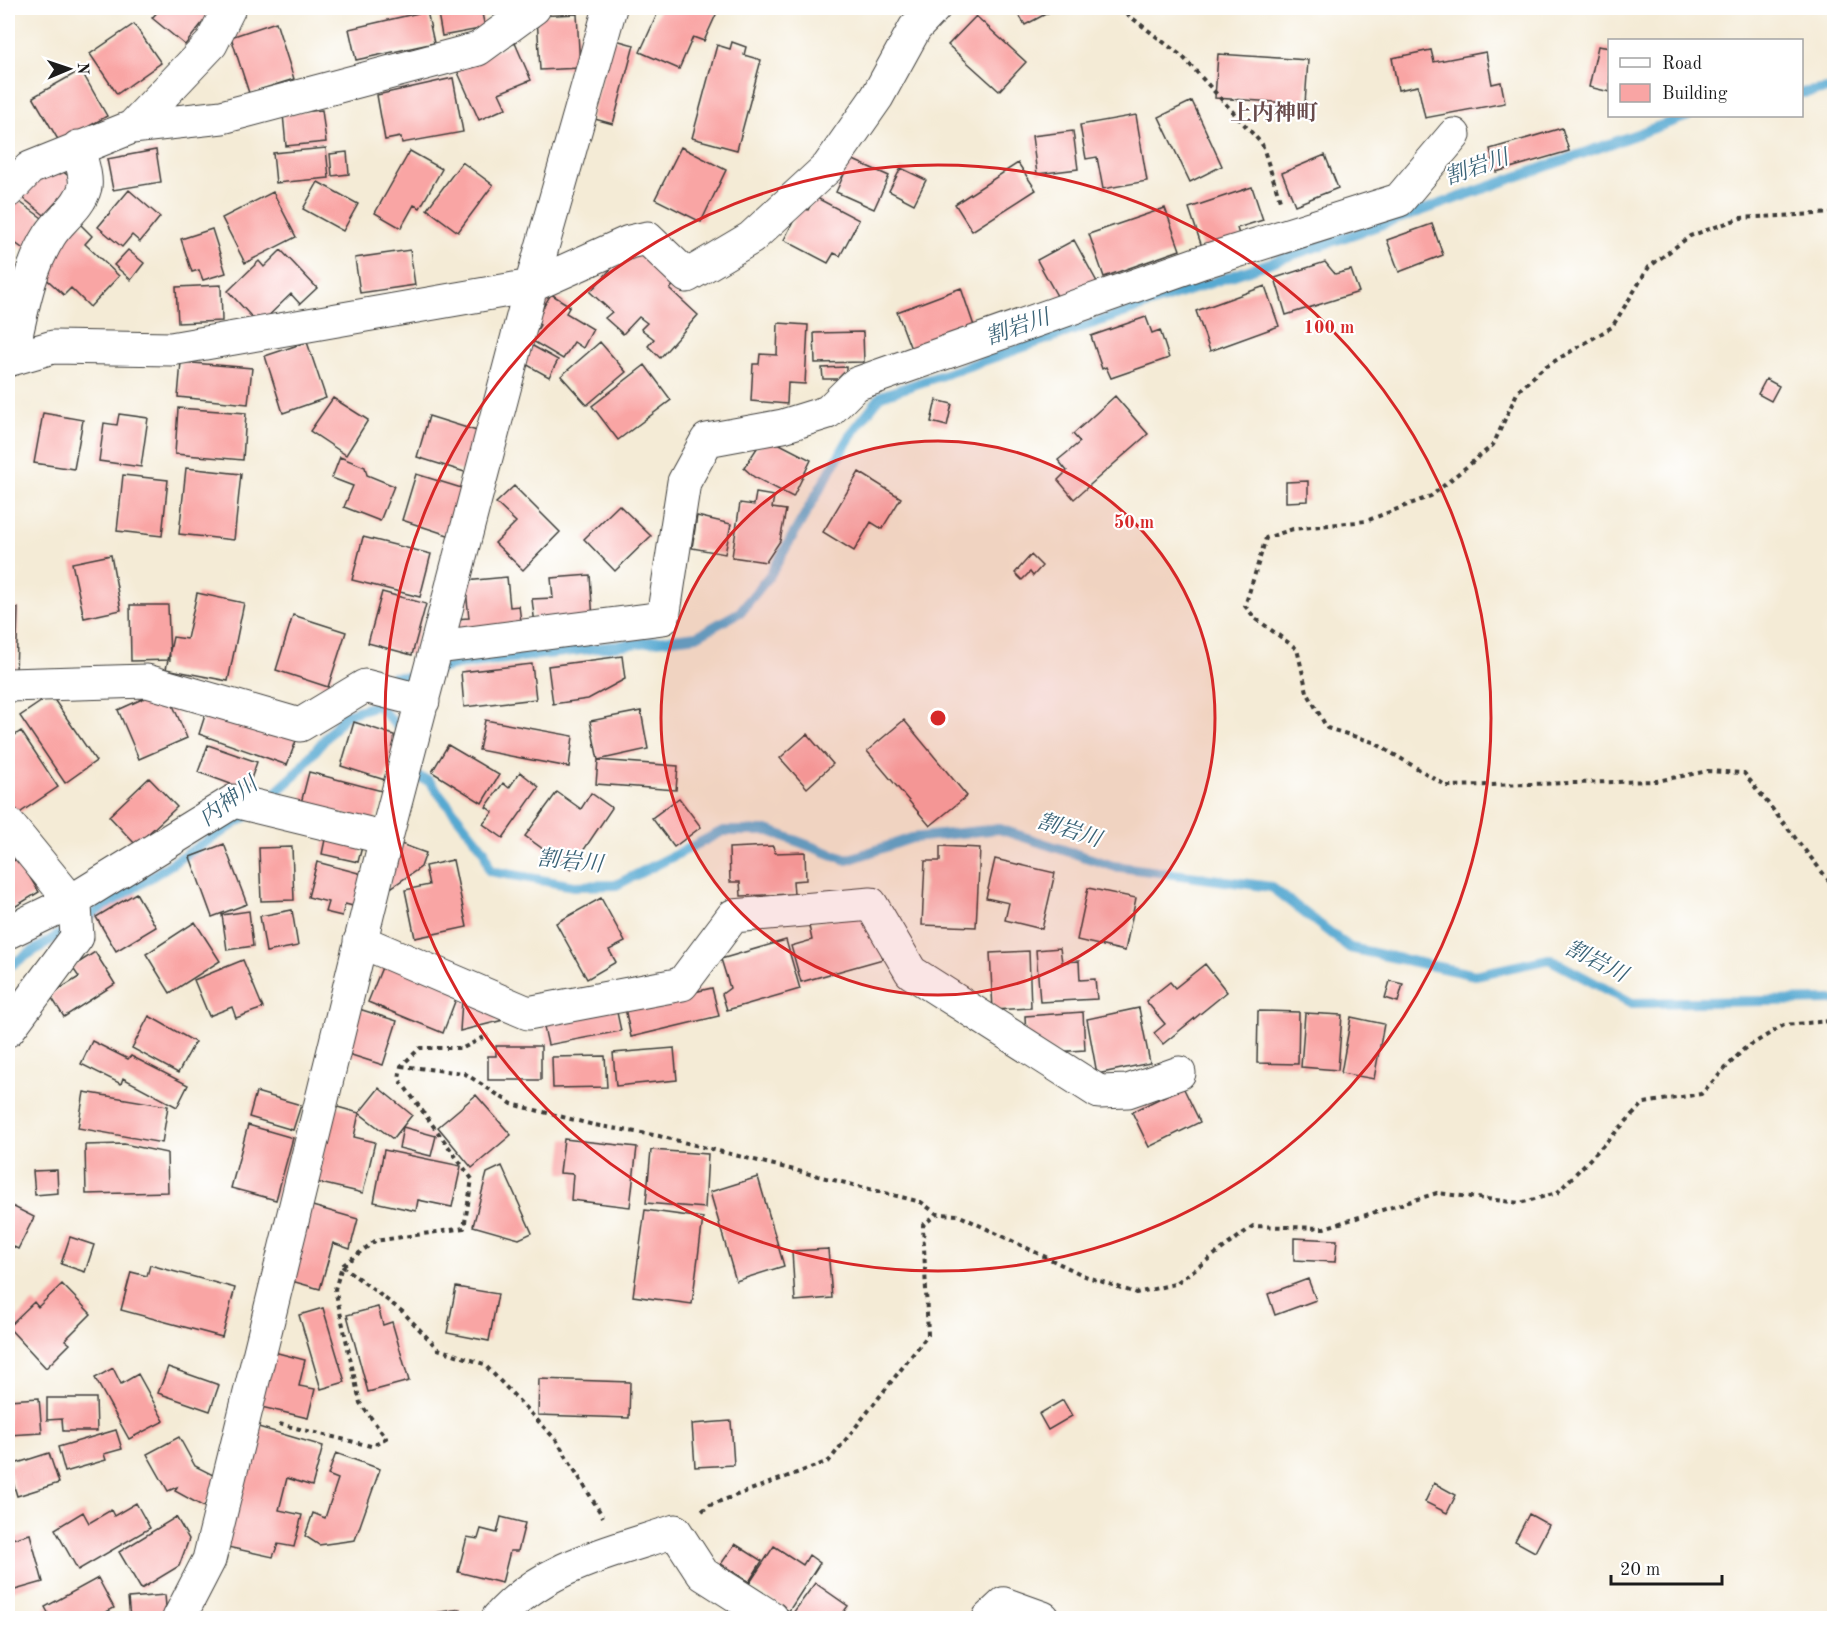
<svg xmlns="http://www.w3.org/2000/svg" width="1842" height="1626" font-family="'Old Standard TT','Noto Serif JP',serif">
<rect width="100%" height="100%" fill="#fff"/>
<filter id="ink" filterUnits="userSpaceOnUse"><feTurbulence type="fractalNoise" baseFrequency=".0167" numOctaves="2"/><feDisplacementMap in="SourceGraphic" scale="12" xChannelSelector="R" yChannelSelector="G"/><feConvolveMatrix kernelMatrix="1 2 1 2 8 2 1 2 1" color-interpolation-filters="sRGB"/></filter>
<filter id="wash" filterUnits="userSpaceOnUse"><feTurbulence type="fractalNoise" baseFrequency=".008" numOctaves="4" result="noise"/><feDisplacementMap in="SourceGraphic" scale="24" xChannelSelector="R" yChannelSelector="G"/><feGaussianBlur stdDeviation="1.35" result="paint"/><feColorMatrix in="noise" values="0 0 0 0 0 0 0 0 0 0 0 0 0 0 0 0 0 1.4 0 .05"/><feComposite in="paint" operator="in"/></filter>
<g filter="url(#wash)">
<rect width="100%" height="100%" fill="#f4ebd6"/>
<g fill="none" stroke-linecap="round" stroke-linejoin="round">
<!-- stream -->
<path stroke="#56a9d1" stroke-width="10" d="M1802,93l32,-5
M377,705l24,25 3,10
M412,767l3,9 14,5 55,69 6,21 84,15 42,-1 107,-54h47l77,29 65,-22 87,-9 114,37 158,21 79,61 125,27 74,-16 83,44 200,-3
M265,802l30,-27 50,-60 32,-10 16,-28h16l47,-12 241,-29 43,-24 30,-37 84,-145 27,-34 537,-184 270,-96
M82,921l171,-109
M8,967l60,-38"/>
</g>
<g id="blocks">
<!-- building -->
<path fill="#f9a5a4" d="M161,8h53l-29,37 -33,-27z
M437,8h44l4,20 -43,8z
M660,8h59l-15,33 -11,-4 -14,32 -39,-17z
M1015,8h42l-32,17z
M427,11l7,32 -78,17 -7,-31z
M577,14l3,54 -40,2 -3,-54z
M976,16l50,46 -27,29 -51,-46z
M276,22l18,57 -45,14 -18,-56z
M134,24l27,39 -44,31 -27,-40z
M612,39l22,6 -21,79 -22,-6z
M732,42l14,5 -2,8 17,5 -24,90 -45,-12 25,-93 13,4z
M515,43l16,37 -32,13 7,15 -27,12 -23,-52z
M1598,46l12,2v44l-21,-5z
M1431,50l3,12 52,-10 6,32 9,-2 4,21 -80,15 -7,-32 -20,4 -6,-32z
M1218,54l90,6 -3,44 -90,-6z
M81,70l26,46 -47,27 -27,-46z
M453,78l10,54 -61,11 -1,-6 -16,3 -8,-45z
M1192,101l30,65 -32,16 -31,-65z
M322,110l4,32 -40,4 -3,-32z
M1136,115l11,66 -44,8 -6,-32 -11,2 -6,-34z
M1562,128l7,23 -73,21 -6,-23z
M1073,131l5,38 -41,5 -5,-38z
M681,147l45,23 -25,52 -46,-23z
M326,148l3,30 -53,5 -3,-30z
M156,150l5,32 -48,8 -6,-31z
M410,151l32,18 -22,39 -6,-3 -13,23 -26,-15z
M347,152l2,22 -17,2 -2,-22z
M1325,155l13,33 -43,17 -13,-32z
M851,159l38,17 -15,33 -38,-17z
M462,162l31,23 -35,47 -31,-23z
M52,163l29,23 -28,36 -35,-28z
M1018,163l18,27 -64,41 -17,-27z
M901,168l25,12 -12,24 -25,-13z
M318,182l40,22 -15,27 -40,-22z
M1252,187l11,33 -26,8 3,10 -37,12 -14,-42z
M129,190l31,27 -20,25 -8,-7 -10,12 -24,-20z
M273,192l23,45 -51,26 -23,-45z
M815,197l44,23 -19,36 -6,-3 -6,10 -44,-23 17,-34 7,4z
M14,198l38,27 -27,25 -10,-7 -4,5 -3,-2v-39z
M1165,208l15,42 -76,27 -15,-43z
M73,217l19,19 -7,8 34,32 -29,31 -19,-19 -7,7 -25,-23z
M1432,224l11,31 -44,17 -12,-32z
M212,229l14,44 -23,7 -4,-10 -7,2 -11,-33z
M1074,240l23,42 -36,21 -24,-43z
M630,248l11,2 35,32 -6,7 28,26 -38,43 -12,-12 6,-7 -13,-10 6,-6 -8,-6 -16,17 -18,-16 7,-6 -22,-20z
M128,250l16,13 -13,17 -17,-15z
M281,250l36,38 -17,16 -9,-10 -32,31 -31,-34 31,-30 5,6z
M410,250l5,35 -55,8 -5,-35z
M1325,262l10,12 16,-4 8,22 -73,23 -11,-37z
M221,285l1,36 -44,2 -2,-36z
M1265,286l14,40 -69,25 -14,-40z
M961,288l13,38 -63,23 -14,-37z
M551,294l19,12 -4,7 27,16 -10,19 -9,-6 -11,17 -32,-19 9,-15 -5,-4z
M1146,317l6,16 8,-3 9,28 -58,20 -5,-11 -4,2 -11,-33z
M778,323l30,2 -3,59 -17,-1 -1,21 -36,-3 2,-37h6l1,-10 17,1z
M863,332l1,30 -49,1 -1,-30z
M307,342l19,56 -43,15 -18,-57z
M600,342l26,30 -39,33 -26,-29z
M531,345l27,15 -9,17 -27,-15z
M181,362l71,6 -4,36 -70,-7z
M645,365l26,35 -53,40 -26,-34z
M846,367v12h-23l-1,-11z
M1766,379l13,7 -8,15 -13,-7z
M1115,396l33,38 -74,65 -16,-19 9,-9 -9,-11 22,-18 -7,-8z
M333,398l35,22 -22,35 -36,-24z
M936,400l16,4 -5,22 -16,-4z
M178,408l68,5 -3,47 -68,-6z
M43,413l40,7 -9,49 -40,-6z
M119,414l29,4 -7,49 -42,-6 5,-38 13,2z
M429,416l51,16 -12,41 -51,-16z
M770,439l41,21 -18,37 -39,-20 -10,-9 13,-20z
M340,457l25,10 2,8 27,11 -14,35 -36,-14 9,-21 -21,-8z
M186,468l55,6 -7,66 -55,-6z
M859,472l42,26 -19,31 -11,-7 -17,29 -31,-19z
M416,474l52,16 -14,47 -52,-17z
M123,475l45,5 -6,56 -45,-5z
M1308,481v20l-22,1v-20z
M514,486l46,46 -37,38 -28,-27 21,-21 -20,-19z
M756,493l18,3 -2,12 14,2 -6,31 -14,21 -34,-5 8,-54 14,2z
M619,505l32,31 -36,35 -31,-32z
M697,516l34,8 -6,30 -33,-6z
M363,537l68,17 -11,43 -68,-17z
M111,555l10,55 -37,8 -12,-55z
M1031,555l11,11 -9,10 -3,-4 -8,8 -7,-7z
M590,575l3,45 -58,5 -3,-26 21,-1 -2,-20z
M507,577l3,30 9,-1 3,23 -66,6 -2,-16 15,-1 -4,-37z
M382,592l44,12 -14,51 -44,-12z
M197,593l47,10 -16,78 -62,-12 7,-32 14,2z
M130,605h38l2,55 -39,1z
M8,608h10l-2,66h-8z
M293,615l53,17 -18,55 -52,-17z
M622,656l3,23 -37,20 -35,5 -5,-38z
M532,664l4,35 -72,8 -3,-35z
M160,691l9,5 18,42 -48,21 -21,-49z
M51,695l45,66 -31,22 -45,-67z
M208,706l89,32 -10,27 -88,-31z
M641,711l7,38 -50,11 80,6 -2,24 -80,-6 2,-24 -8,-39z
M485,720l88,16 -4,31 -90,-17z
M904,720l63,76 -37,30 -63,-75z
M354,722l40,13 1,10 -10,35 -44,-14z
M21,731l37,56 -43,29 -7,-11v-65z
M807,734l26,30 -26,24 -27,-30z
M208,745l49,17 -10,28 -49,-18z
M448,745l51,30 -17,28 -50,-31z
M309,772l73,19 -8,31 -73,-19z
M520,772l19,15 -36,51 -20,-14 10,-12 -7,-5 17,-24 6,5z
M149,778l28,29 -41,38 -27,-29z
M557,792l24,17 10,-16 21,15 -41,61 -46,-33z
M679,798l22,29 -27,20 -22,-29z
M327,830l37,9 -6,23 -36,-8z
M398,843l28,10 -5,14 -32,22z
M224,844l23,60 -35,13 -22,-60z
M773,846l2,7 30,-1 1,28 -13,1 1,13 -53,2 -1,-14h-10l-1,-34z
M940,846l40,2 -4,79 -54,-2 3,-64h15z
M292,847l2,53 -33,1 -2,-53z
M18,858l21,34 -31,19v-47z
M995,859l60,14 -13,56 -37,-9 4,-17 -23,-5z
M453,860l14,67 -52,11 -10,-48 24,-5 -4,-19z
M317,862l49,13 -9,32 -12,-3 -3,12 -17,-4 3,-10 -20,-5z
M1088,888l48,10 -11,53 -48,-11z
M136,893l20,34 -40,24 -20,-34z
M601,898l24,44 -16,8 7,12 -29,17 -31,-56z
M868,909l15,50 -82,23 -10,-36 21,-6 -3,-14z
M292,910l6,36 -32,6 -6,-36z
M249,911l4,35 -26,4 -5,-35z
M195,922l25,39 -50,32 -24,-39z
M786,940l14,49 -73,21 -5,-16 8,-6 -9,-29z
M1060,948l2,14 17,-1 1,19 15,-1 2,20 -57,3 -4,-52z
M1029,951l2,57 -38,2 -3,-57z
M95,952l20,32 -51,33 -14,-22 29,-18 -7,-10z
M243,960l20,48 -27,10 -4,-11 -23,9 -15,-36z
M385,960l74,31 -16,42 -75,-31z
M1205,964l22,28 -64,52 -9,-11 11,-9 -19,-23 24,-19 5,6z
M1390,981l13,3 -5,18 -13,-4z
M712,988l7,28 -88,21 -6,-29z
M462,1000l49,18 -51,13z
M615,1003l6,28 -73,14 -6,-27z
M356,1008l41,13 -14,44 -41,-13z
M1139,1008l11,55 -53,11 -10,-55z
M1258,1011l41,1 -1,52 -41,-1z
M1083,1012l2,38 -31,2 -28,-18 -1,-18z
M1305,1013l37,2 -4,55 -37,-3z
M149,1016l46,26 -17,31 -46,-25z
M1351,1017l33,7 -10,55 -33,-6z
M92,1041l36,18 3,-3 57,29 -11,22 -54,-29 -2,6 -40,-20z
M496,1046h45v34h-53v-24h8z
M674,1048l3,32 -61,6 -3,-33z
M605,1056l2,31 -54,1 -1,-31z
M1183,1087l17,35 -51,25 -17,-35z
M379,1088l33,27 -19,24 -34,-26z
M84,1092l84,14 -6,37 -84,-15z
M256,1092l45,13 -8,25 -44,-13z
M476,1095l35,40 -39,33 -34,-41z
M334,1106l25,7 -5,24 21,5 -12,51 -47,-11z
M248,1125l45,13 -17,62 -45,-12z
M403,1127l33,9 -5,20 -32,-8z
M564,1139l73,8 -7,60 -59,-7 2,-26 -13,-1z
M124,1144l43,9 1,39 -82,2 -1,-49z
M384,1150l77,16 -9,41 -34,-7 -2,11 -42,-9z
M651,1150l57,4 -3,54 -59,-5z
M502,1166l30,67 -13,6 -46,-13 14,-53z
M57,1170l1,23 -23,2 -2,-24z
M758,1177l26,89 -48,15 -26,-89z
M8,1204l26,13 -16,32 -10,-5z
M309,1205l49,14 -8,30 -17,-6 -13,46 -32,-9z
M645,1210l58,8 -11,86 -59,-8z
M70,1237l24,8 -9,27 -24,-8z
M1294,1238l43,2 -2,22 -41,-2z
M828,1249l4,49 -37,3 -3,-50z
M150,1265l85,23 -13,49 -101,-27 10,-38 16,4z
M1308,1279l8,21 -41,15 -7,-21z
M62,1284l29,30 -26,26 5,4 -24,24 -38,-41 26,-25 4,5z
M456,1287l42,7 -9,47 -42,-8z
M378,1307l5,18 9,-3 17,59 -41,11 -21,-77z
M323,1308l22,74 -24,7 -22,-74z
M270,1351l35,9 -6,26 16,3 -7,29 -51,-12z
M168,1367l51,18 -9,26 -52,-18z
M113,1368l8,16 17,-10 26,47 -35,18 -34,-61z
M539,1379l91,3 -1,36 -91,-3z
M39,1398l3,35 -34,2v-35z
M47,1398h49l1,33h-34l-1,-12 -15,1z
M1063,1400l9,16 -24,14 -9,-16z
M731,1421l3,44 -39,2 -3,-43z
M255,1426l68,20 -11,40 -25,-8 -8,32 23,5 -8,32 -16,-3 -5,13 -50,-11z
M116,1430l6,19 -18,5 2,6 -41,12 -7,-25z
M179,1437l16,29 24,12 -15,29 -29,-16 2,-4 -9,4 -21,-37z
M49,1453l10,30 -42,13 -9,-30z
M336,1453l44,16 -25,71 -36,5 -14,-9 8,-23 12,5 13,-39 -10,-4z
M1434,1483l22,12 -9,18 -22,-11z
M136,1503l14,25 -72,42 -23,-41 28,-17 6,11 22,-13 3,6z
M1529,1514l20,11 -14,27 -20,-11z
M176,1517l13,22 -10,27 -38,23 -22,-37z
M501,1517l24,6 -7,28h-8l-8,32 -44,-11 9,-35 11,2 3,-10 16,4z
M30,1534l13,48 -35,10v-52z
M735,1544l27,17 -13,21 -28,-18z
M774,1546l29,19 6,-10 11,8 -31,48 -40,-27z
M98,1578l16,30 -19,10h-44l-6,-11z
M815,1583l33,23 -9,12h-39l-7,-5z
M165,1595l2,23h-37l-2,-20z
M460,1609l2,9h-55v-1z"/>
</g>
</g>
<g filter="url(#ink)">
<use href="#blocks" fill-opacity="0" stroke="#3c3b38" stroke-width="1.5"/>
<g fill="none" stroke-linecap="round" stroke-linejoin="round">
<!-- minor casing -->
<g stroke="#3c3b38" stroke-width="35">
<path id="minor" d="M132,127l79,-83 18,-36
M8,191l22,-23 102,-41 90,-10 256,-68 56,-41
M11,357c10,-40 16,-86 39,-122 10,-16 30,-28 35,-48 2,-11 -5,-29 -7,-40
M8,360l45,-13 118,2 360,-63 98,-44 18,-4 40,38 64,-38 77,-71 49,-70 38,-69 19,-20
M438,647l225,-29 21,-136 23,-42 76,-14 45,-14 28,-28 346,-122 197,-62 55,-65
M8,685l139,-4 153,44 65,-39 58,15
M8,824l67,82 2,31 -69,93
M8,932l62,-30 164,-101 152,37
M360,941l168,72 154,-29 51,-68 138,-12 40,68 188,120 29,-1 51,-18
M179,1618l30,-58 177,-722 145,-552 79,-278
M498,1618c45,-52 114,-66 177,-87l28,43 69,44
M989,1618l15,-14 39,14"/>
</g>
<!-- path -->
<path stroke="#3c3b38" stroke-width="4" stroke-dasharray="4.5 4.5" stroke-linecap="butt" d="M1119,8l64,49 79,87 18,56
M1834,213l-93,5 -51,18 -41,31 -37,60 -69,41 -25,23 -25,54 -62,51 -65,25 -73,8 -27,9 -21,68 10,12 42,31 10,43 20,36 46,14 74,44 210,-5 51,-10 36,2 90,114
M401,1066l63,7 48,31 82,21 65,11 262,66 16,12
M342,1266l61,46 35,37 46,15 73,77 46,76
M279,1424l92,22 15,-8 -26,-35 -25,-114 7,-23 33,-25 89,-13 8,-49 -73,-100 2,-13 19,-18h43l25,-13
M702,1511l8,-6 119,-44 99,-126 -5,-110 14,-11 21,1 127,61 51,17 39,-9 78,-58 71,2 113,-35 83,10 37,-10 87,-90 57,-9 43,-45 40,-24 46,-4 4,-3"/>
<!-- minor -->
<use href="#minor" stroke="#fff" stroke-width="33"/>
</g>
</g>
<!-- distance rings -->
<circle cx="938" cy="718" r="277" fill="#d62828" fill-opacity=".12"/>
<g fill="none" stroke="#d62828" stroke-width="3">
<circle cx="938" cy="718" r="277"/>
<circle cx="938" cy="718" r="553"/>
</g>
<g text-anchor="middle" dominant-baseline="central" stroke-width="4.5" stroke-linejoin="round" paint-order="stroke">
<!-- neighbourhood labels -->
<g font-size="22" font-weight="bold" fill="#694c4c" stroke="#fff">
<text x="1274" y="114">上内神町</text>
</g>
<!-- water labels -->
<g font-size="22" font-style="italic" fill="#396276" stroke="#fff">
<text transform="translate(1477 168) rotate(-19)">割岩川</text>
<text transform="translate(1018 328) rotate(-19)">割岩川</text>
<text transform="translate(229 802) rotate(-37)">内神川</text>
<text transform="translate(1069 831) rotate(18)">割岩川</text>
<text transform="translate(570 862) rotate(6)">割岩川</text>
<text transform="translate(1596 962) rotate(27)">割岩川</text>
</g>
</g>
<circle cx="938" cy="718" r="9" fill="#d62828" stroke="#fff" stroke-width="3"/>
<g font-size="18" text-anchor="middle" font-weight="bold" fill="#d62828" stroke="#fff" stroke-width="4.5" stroke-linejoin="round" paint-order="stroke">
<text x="1329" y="333">100 m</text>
<text x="1134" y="528">50 m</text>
</g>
<!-- margin -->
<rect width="1842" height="1626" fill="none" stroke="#fff" stroke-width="30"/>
<!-- legend -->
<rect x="1608" y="39" width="195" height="78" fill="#ffffff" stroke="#a4a4a4" stroke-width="1.5"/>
<rect x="1620" y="58" width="30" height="9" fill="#ffffff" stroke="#a4a4a4" stroke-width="1.5"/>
<text x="1662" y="69" font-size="18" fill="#1c1c1c">Road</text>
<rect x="1620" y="84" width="30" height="18" fill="#f9a5a4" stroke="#a4a4a4" stroke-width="1.5"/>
<text x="1662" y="99" font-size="18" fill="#1c1c1c">Building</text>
<!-- north arrow -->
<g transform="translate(69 69) rotate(88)" stroke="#ffffff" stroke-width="4.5" paint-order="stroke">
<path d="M0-4.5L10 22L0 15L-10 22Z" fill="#1c1c1c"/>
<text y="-9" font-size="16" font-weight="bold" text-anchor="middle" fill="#1c1c1c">N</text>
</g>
<!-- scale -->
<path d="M1611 1575v9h111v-9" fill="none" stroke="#1c1c1c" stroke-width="3"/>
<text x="1620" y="1575" font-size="18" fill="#1c1c1c" stroke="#ffffff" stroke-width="4.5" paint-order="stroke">20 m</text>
</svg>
